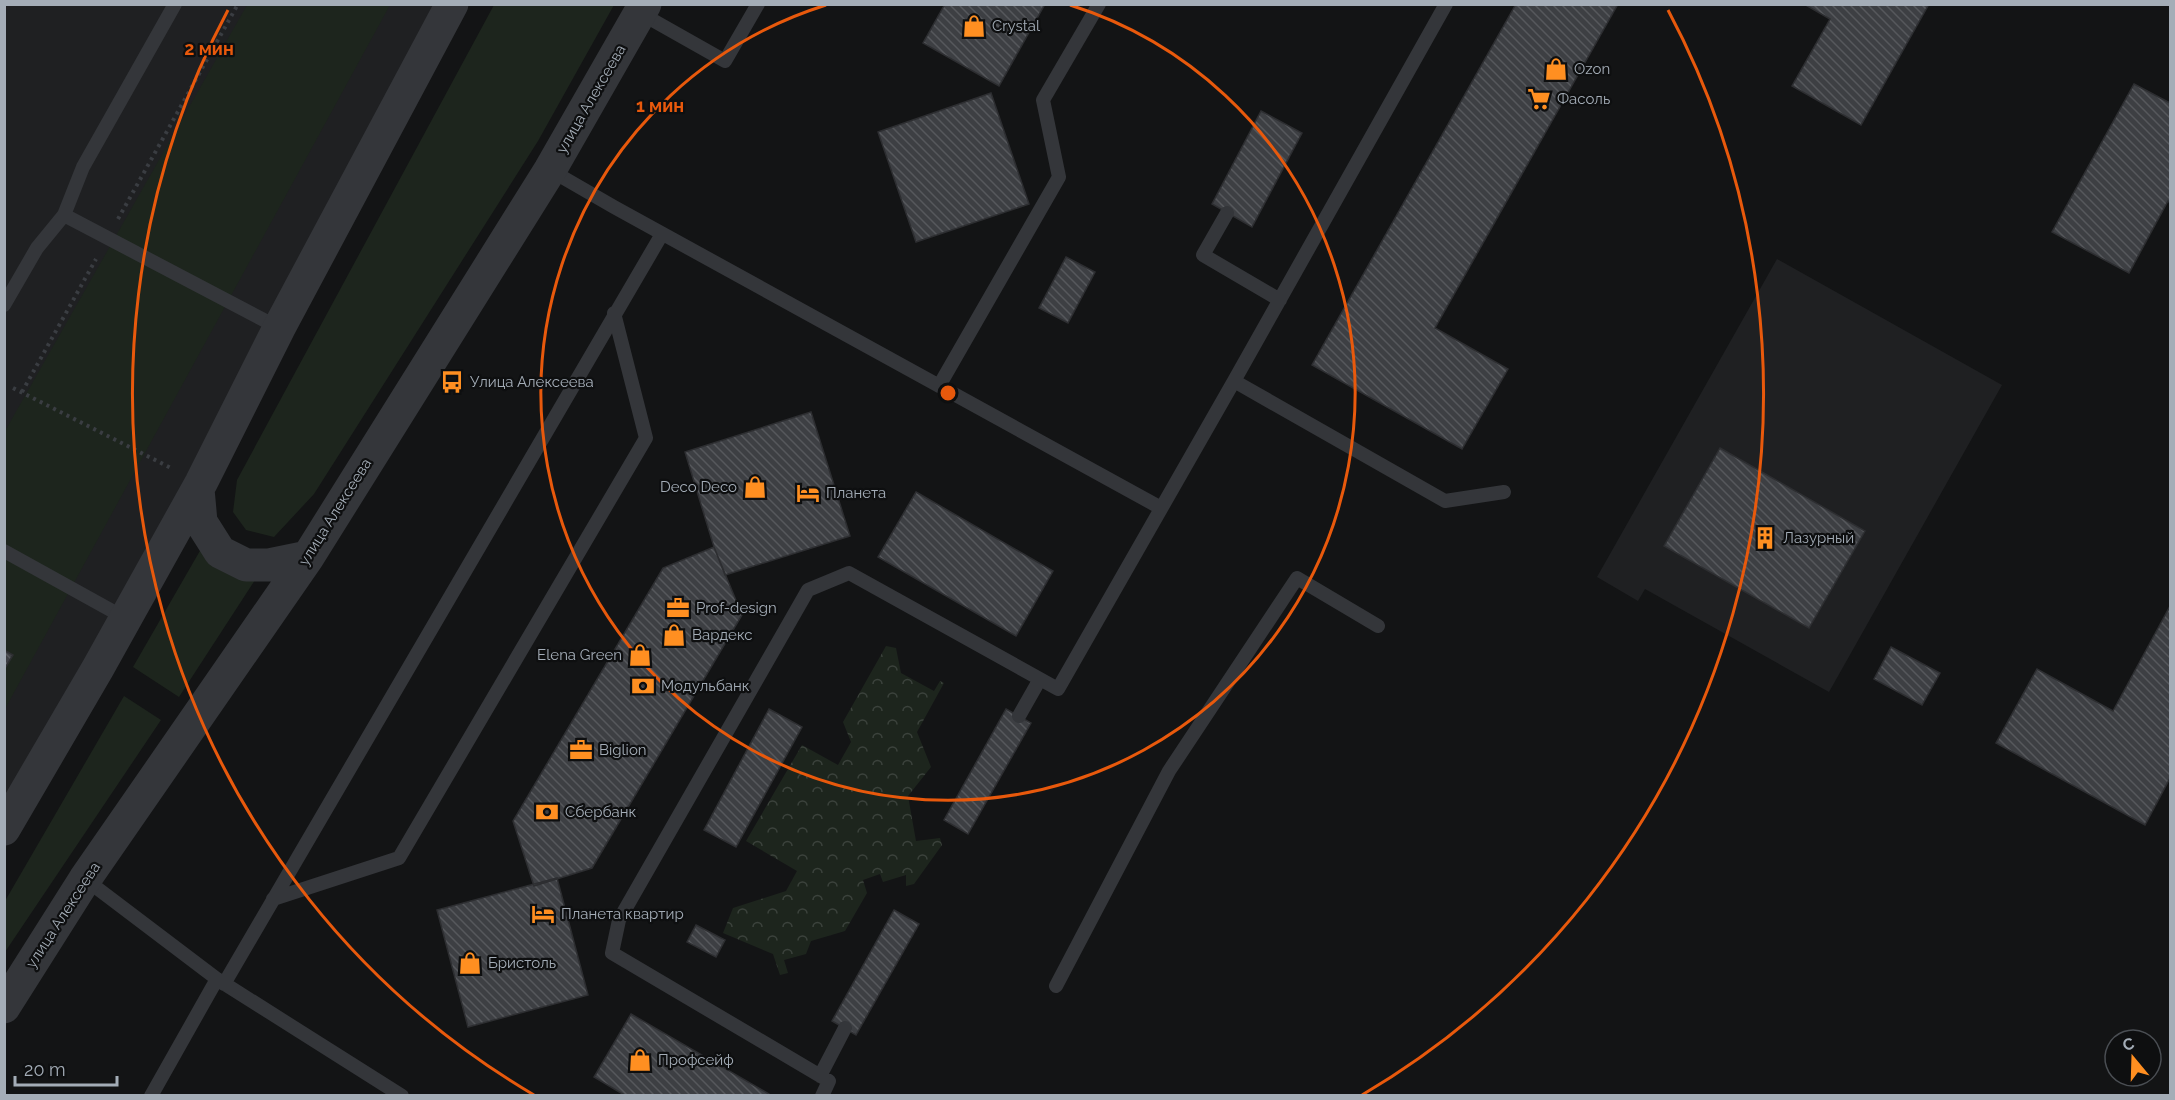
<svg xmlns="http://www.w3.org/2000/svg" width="2175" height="1100" font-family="Raleway,sans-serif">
<defs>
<pattern id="park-crowns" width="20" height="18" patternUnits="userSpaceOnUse" patternTransform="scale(1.5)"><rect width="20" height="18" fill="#1d251d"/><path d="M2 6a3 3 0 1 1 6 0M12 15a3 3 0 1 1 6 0" fill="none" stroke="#3b423c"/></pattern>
<pattern id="building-back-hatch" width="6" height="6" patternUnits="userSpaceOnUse" patternTransform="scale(1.5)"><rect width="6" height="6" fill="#3d3f43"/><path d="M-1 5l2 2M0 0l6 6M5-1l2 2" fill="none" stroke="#56585c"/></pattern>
</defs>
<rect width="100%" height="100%" fill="#131415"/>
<!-- built -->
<path fill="#1f2022" d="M5,5h447l-447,824z
M1777,259l225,126 -173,307 -184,-103 -7,12 -41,-24z"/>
<!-- green -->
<path fill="#1d251d" d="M247,5h143l-385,704v-278z
M494,5h120l-76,136 -224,353 -40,43 -28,-7 -13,-18 4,-32z
M201,549l54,31 -76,117 -46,-30z
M124,696l37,24 -156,232v-51z"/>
<!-- park -->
<path fill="url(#park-crowns)" d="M886,646l10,2 5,25 33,18 6,-10 4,2 -27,49 14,35 -23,29 8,45 24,-3 2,7 -28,39 -8,2v-11l-23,7 -3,-8 -17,6 4,13 -22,38 -34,10 -5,13 -22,6 4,13 -8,2 -7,-21 -50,-21 10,-25 53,-17 11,-20 -51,-30 56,-96 36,20 13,-23 -8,-20z"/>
<!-- building -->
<path fill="url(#building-back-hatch)" stroke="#2d2e31" stroke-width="1.5" d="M945,4h100l-46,82 -76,-43z
M1516,4h102l-183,324 73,41 -46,80 -150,-84z
M1804,4h125l-68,121 -69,-39 38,-67z
M2134,84l36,19v100l-2,-2 -39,72 -77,-41z
M991,93l38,111 -113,38 -38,-110z
M1261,111l41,22 -50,94 -40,-23z
M1066,257l29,15 -27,51 -29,-15z
M811,412l39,124 -125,39 -11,-28 -29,-95z
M1720,448l145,83 -56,97 -145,-82z
M916,492l137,79 -37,65 -138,-79z
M714,547l28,68 -150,253 -58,18 -21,-65 150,-253z
M2170,606v172l-25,47 -149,-82 41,-74 76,42z
M1891,647l49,26 -18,32 -48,-26z
M4,650l9,5 -9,15z
M769,709l33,18 -66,120 -32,-17z
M1006,709l25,14 -63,111 -24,-14z
M557,878l31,117 -120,32 -31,-117z
M894,910l25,14 -63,111 -24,-14z
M696,925l29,15 -9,17 -29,-15z
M631,1014l138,80 -1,2h-142l-32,-19z"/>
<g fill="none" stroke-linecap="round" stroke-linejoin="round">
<!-- path -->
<path stroke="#3a3d42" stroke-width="4" stroke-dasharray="3 4.5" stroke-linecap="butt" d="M118,219l120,-215
M13,388l160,81
M22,392l74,-133"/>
<!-- service -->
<path stroke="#34363a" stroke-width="14" d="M640,13l85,48 33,-57
M550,170l64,37 547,301
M1227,213l-24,42 77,45
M64,215l215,113
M4,305l33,-57 27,-33 19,-48 92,-163
M1234,381l211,120 59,-9
M939,386l120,-209 -16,-77 56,-96
M4,551l121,67
M1019,716l21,-37
M85,879l132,100 185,117
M273,899l126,-41 247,-420 -32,-125
M224,984l438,-750
M1056,986l113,-215 128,-193 81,48
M820,1076l25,-48
M151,1096l66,-117
M822,1096l7,-15 -217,-128 7,-33 189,-330 41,-17 209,116 176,-308 212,-377"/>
<!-- tertiary -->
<path stroke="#34363a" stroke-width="33" d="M198,489l3,33 19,30 26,13h23l39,-8
M4,829l94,-161 103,-185 78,-155 173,-324
M4,1007l81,-128 223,-322 242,-387 95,-166"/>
</g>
<!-- distance rings -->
<g fill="none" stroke="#e8590c" stroke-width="3">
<path d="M1070 5A407 407 0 1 1 826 5"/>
<path d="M534 1095A815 815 0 0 1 228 10M1668 10A815 815 0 0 1 1362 1095"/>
</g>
<!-- icons -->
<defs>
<g id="shop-bare" transform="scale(1.8)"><path d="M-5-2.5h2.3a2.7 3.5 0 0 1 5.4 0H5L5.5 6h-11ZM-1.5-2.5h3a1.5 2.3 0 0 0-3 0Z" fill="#ff8f21" stroke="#0e0f10" stroke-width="2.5" paint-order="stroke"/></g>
<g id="supermarket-bare" transform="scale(1.8)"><path d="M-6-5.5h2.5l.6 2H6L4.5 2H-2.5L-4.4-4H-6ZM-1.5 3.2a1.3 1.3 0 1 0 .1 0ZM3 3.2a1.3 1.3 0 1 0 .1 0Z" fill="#ff8f21" stroke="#0e0f10" stroke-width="2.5" paint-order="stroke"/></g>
<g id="bus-bare" transform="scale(1.8)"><path d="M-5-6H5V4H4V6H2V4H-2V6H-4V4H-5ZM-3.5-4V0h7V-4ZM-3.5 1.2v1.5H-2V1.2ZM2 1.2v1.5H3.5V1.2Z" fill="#ff8f21" stroke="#0e0f10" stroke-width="2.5" paint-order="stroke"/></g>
<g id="hotel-bare" transform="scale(1.8)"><path d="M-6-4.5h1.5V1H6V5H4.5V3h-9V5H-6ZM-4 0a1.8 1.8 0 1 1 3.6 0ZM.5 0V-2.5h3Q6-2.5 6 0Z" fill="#ff8f21" stroke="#0e0f10" stroke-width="2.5" paint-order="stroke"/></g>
<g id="building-bare" transform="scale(1.8)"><path d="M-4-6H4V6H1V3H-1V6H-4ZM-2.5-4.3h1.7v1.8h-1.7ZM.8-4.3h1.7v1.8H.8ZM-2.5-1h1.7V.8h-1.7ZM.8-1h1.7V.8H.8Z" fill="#ff8f21" stroke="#0e0f10" stroke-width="2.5" paint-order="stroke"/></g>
<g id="office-bare" transform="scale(1.8)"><path d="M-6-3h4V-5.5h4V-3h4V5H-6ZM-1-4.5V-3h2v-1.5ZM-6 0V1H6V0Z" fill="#ff8f21" stroke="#0e0f10" stroke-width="2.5" paint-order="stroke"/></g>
<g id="bank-bare" transform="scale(1.8)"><path d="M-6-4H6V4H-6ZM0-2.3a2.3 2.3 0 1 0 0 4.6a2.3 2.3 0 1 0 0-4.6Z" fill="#ff8f21" stroke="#0e0f10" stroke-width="2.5" paint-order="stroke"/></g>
</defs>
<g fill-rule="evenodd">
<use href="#shop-bare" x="974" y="26"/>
<use href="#shop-bare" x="1556" y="69"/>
<use href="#supermarket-bare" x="1539" y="99"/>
<use href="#bus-bare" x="452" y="382"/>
<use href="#shop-bare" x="755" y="487"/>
<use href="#hotel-bare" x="808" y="493"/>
<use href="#building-bare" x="1765" y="538"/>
<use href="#office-bare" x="678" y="608"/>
<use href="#shop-bare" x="674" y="635"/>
<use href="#shop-bare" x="640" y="655"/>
<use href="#bank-bare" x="643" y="686"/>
<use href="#office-bare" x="581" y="750"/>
<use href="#bank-bare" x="547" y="812"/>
<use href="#hotel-bare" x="543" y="914"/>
<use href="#shop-bare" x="470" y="963"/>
<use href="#shop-bare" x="640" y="1060"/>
</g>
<g text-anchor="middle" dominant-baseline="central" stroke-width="4.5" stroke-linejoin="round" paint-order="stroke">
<!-- poi labels -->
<g font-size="15" fill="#a4adb7" stroke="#0e0f10" text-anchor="start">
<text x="992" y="26">Crystal</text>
<text x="1574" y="69">Ozon</text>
<text x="1557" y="99">Фасоль</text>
<text x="470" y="382">Улица Алексеева</text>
<text x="737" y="487" text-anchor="end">Deco Deco</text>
<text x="826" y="493">Планета</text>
<text x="1783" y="538">Лазурный</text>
<text x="696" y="608">Prof-design</text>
<text x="692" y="635">Вардекс</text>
<text x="622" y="655" text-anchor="end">Elena Green</text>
<text x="661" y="686">Модульбанк</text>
<text x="599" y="750">Biglion</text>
<text x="565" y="812">Сбербанк</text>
<text x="561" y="914">Планета квартир</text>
<text x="488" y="963">Бристоль</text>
<text x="658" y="1060">Профсейф</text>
</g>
<!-- street labels -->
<g font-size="15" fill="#a4adb7" stroke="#0e0f10">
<text transform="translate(591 99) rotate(-60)">улица Алексеева</text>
<text transform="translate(335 512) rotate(-58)">улица Алексеева</text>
<text transform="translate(63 915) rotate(-57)">улица Алексеева</text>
</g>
</g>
<circle cx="948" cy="393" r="9" fill="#e8590c" stroke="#0e0f10" stroke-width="3"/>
<g font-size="18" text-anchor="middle" font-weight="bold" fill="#e8590c" stroke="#0e0f10" stroke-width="4.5" stroke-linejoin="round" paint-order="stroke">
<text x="209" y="55">2 мин</text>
<text x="660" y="112">1 мин</text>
</g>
<!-- border -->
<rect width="2175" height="1100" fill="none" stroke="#a4adb7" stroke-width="12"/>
<!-- north arrow -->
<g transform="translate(2133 1058) rotate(341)"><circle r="28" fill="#0e0f10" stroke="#4a4e53" stroke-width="1.5"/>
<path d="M0-4.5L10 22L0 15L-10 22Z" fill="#ff8f21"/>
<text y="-9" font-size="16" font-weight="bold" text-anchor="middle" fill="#a4adb7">С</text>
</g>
<!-- scale -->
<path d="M15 1076v9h102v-9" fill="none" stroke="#a4adb7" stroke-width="3"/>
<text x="24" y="1076" font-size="18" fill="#a4adb7" stroke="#0e0f10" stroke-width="4.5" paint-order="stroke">20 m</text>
</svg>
